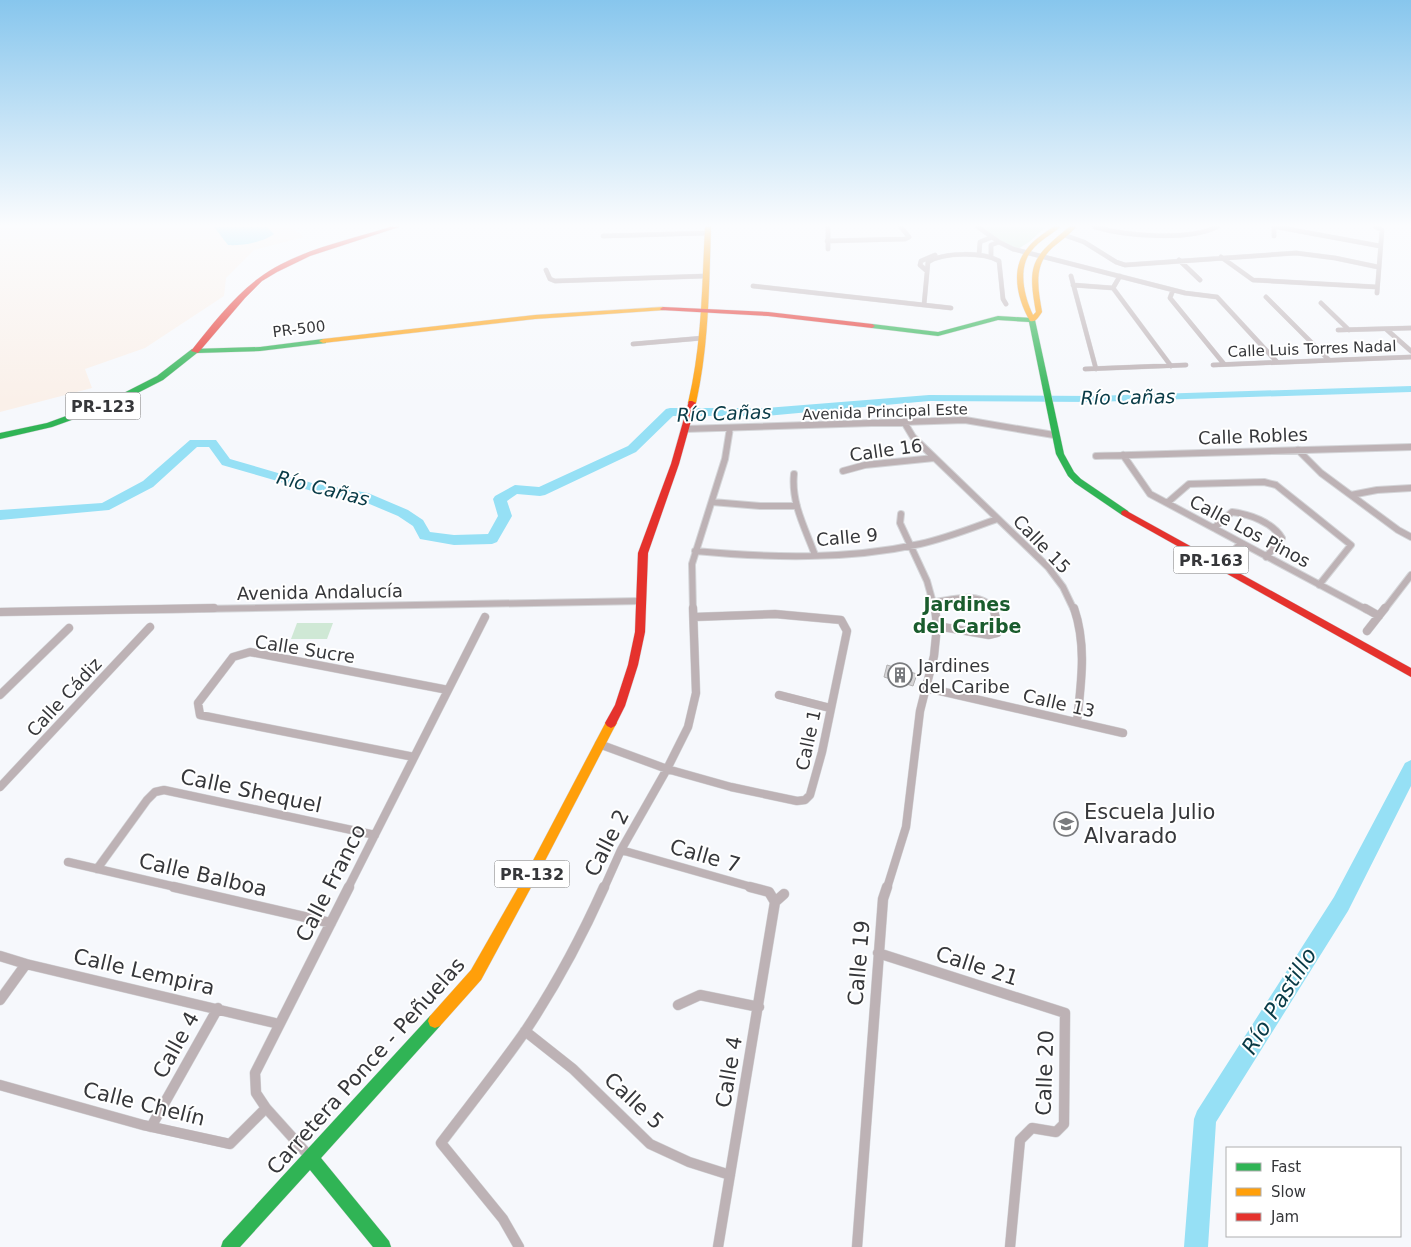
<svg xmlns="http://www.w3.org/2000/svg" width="1411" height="1247" font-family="'DejaVu Sans',sans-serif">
<rect width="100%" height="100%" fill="#f6f8fc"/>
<!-- industrial -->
<path fill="#faf0e9" d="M0,227h291l13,10 -50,13 -28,28 -2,18 -79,52 -60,21 7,19 -92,24z"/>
<!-- green -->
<path fill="#cfe8d5" d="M980,227h62l3,1 -16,14 -11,7 -13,-4z
M297,623h36l-6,16h-36z"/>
<!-- water -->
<path fill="#96e0f5" d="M214,227h53l7,7c-10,8 -33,12 -46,11z"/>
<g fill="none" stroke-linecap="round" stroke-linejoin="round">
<!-- river -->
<path fill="#96e0f5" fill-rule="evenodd" d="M1411,386v6l-319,10 -163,-1 -163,15h-93l-37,36 -91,43 -5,1 -23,-2 -10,7 5,15 -15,26 -5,2 -38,1 -34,-6 -7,-13 -15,-10 -38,-16 -48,-9 -90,-26 -13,-18h-12l-44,40 -44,23 -109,10v-10l102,-7 41,-22 47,-41h26l14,19 82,24 56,10 40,17 15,10 7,12 24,3 34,-1 10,-18 -5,-17 2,-3 20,-11 24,2 89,-41 38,-37 4,-1h96l163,-13 163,1z
M1411,760v26l-63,125 -132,211 -8,125h-24l10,-128 3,-8 137,-214 71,-134z"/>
</g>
<!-- building -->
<path fill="#d6d5d7" stroke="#b2b1b2" d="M887,665l30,9 -4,12 -29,-9z"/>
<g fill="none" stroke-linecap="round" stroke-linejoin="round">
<!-- street-far3 casing -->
<g stroke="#d4d5d8" stroke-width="5">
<path id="street-far3" d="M828,227v22
M978,227l21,15 14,7 172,44 32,4 60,65
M1095,227c31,9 92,14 122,0
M1274,227v9
M1277,227l103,19
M1376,227l6,3 -5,63
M1064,235l20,7 32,20 9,3 171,-12 39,5 43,9
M603,236l104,-3
M827,241l78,-2 4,-2 -8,-10
M979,255l1,-13 12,-5
M991,256v-11l8,-3
M1221,257l32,23 124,7
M1179,260l21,20
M546,270l4,9 5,2 151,-5
M927,271l-7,-6 1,-4 14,-6
M1071,276l25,93
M1120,276l-7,12 58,78
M1073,285l40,3
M753,286l198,22
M1173,290l-3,8 54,66
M1266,297l63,63
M1321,303l28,27
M924,305l4,-43c16,-10 55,-10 71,-1l4,38 3,5
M1386,329l25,22
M1338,330l73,-2
M633,344l70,-6
M1213,365l198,-8
M1085,369l101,-4"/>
</g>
<!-- street-far2 casing -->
<g stroke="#d4d5d8" stroke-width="8">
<path id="street-far2" d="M904,422l9,15 135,130 15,20 11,23
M685,429l280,-9 89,15
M1298,450l23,23 77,57 13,7
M1123,455l27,39 217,116
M1096,456l315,-9
M843,471l22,-6 69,-7
M794,474c-3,29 11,54 21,81
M1351,495l26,-5 34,-2
M712,502l48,4h37
M1167,503l22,-19 75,-2 12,3 75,60 -32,40
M901,514l-1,9 27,58 8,29
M1214,528l18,-16c17,2 40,10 50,26l-16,19
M695,551c75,7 152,9 225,-7 27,-6 52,-16 77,-25
M1220,565l21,-22
M934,602c18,-2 48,-12 59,8
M141,610l500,-9
M693,610l-1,-46 33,-105 5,-31
M1384,610l27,-35"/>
</g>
<!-- street-far1 casing -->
<g stroke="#d4d5d8" stroke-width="9">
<path id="street-far1" d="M1074,608c13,38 7,75 3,114
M1365,608l14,8
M0,612l214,-4
M937,626l52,9 8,-2 -1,-15 -3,-10
M1367,631l18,-23
M927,688l196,45
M0,695l69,-67
M779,695l51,13
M599,744l68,25 64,18 66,14 8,-1 5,-5 12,-43 25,-121 -6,-11 -66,-6 -81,3
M414,757l-214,-42 -2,-12 35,-46 17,-5 198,38
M0,787l150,-160
M621,850l134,38
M68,862l112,26
M97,869l50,-69 8,-8 9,-2 211,45
M348,888l137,-271
M604,888l17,-38 46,-81 21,-42 8,-34 -3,-85
M887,888l19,-61 14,-116 14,-55 3,-30 -2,-18"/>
</g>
<!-- street casing -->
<g stroke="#d4d5d8" stroke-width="11">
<path id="street" d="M174,887l157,36
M750,887l19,5 6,10
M775,902l9,-8
M878,953l187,60 -1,111 -8,8 -24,-4 -12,12 -10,107
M0,956l26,8 253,60
M0,1000l26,-36
M678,1005l22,-10 59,12
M525,1031l48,38 77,75 39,18 41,13
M0,1085l143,40 87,19 36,-36
M151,1127l67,-119
M310,1157l-44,-49 -10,-15 -1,-20 94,-186
M519,1247l-16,-28 -62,-76c28,-37 58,-74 85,-113 30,-45 56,-94 78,-143
M718,1247l57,-345
M857,1247l26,-348 4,-12"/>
</g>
<!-- fast casing -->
<g stroke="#d4d5d8" stroke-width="1">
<path id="fast" d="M998,316l34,2 3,2 29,134 10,18 7,7 47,32 1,2 -1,2h-6l-47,-32 -7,-7 -12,-22 -27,-132 -31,-2 -60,16 -66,-8 -3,-2 3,-2 66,8z
M323,339h3v4l-66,8 -63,2 -34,27 -47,24 -64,23 -52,12v-6l47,-10 63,-23 47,-24 35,-27 68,-2z
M435,1014l5,2 2,5 -2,5 -119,132 68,83 2,6h-18l-63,-77 -70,77h-19l2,-6 207,-225z"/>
</g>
<!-- slow casing -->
<g stroke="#d4d5d8" stroke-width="1">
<path id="slow" d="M705,227h6c-2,59 -2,118 -15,176l-4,2 -4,-2c14,-58 14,-117 17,-176z
M1053,227h7c-9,8 -20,13 -28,23 -15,18 -8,46 1,65l3,-3c-9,-49 -4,-54 33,-85h7c-7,8 -16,14 -24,21 -19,18 -14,40 -10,64 -3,4 -6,11 -12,9 -12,-20 -20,-51 -4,-71 7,-10 17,-16 27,-23z
M663,307l3,2 -1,1 -130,9 -212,24 -4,-2 4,-2 212,-24z
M611,718l4,2 2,3 -2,3 -80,154 -54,100 -41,46 -5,2 -5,-2 -2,-5 2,-5 41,-46 56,-98 80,-152z"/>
</g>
<!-- jam casing -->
<g stroke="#d4d5d8" stroke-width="1">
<path id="jam" d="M390,227h9l-89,29 -33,16 -15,9 -17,17 -47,55 -7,-2c20,-25 42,-54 68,-73 38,-28 87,-37 131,-51z
M663,307l105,5 104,12 3,2 -3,2 -104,-12 -107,-6 -1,-1z
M689,401h3l4,2 -17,61 -31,89 -3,79 -7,33 -13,41 -10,20 -4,2 -4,-2 -2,-3 10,-18 13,-40 7,-33 3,-79 33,-89z
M1125,510l286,158v9l-289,-162 -1,-2 1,-2z"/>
</g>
<!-- street-far3 -->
<use href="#street-far3" stroke="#bdb2b5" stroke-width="4.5"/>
<!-- street-far2 -->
<use href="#street-far2" stroke="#bdb2b5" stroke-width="6"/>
<!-- street-far1 -->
<use href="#street-far1" stroke="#bdb2b5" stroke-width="8"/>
<!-- street -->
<use href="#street" stroke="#bdb2b5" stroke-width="10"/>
<!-- fast -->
<use href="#fast" fill="#30b455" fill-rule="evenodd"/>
<!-- slow -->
<use href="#slow" fill="#ff9f0a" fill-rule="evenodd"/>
<!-- jam -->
<use href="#jam" fill="#e5322d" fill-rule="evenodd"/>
</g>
<!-- sky -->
<linearGradient id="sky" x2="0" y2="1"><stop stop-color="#87c6ed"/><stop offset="0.56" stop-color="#fbfcfe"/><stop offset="1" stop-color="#fbfcfe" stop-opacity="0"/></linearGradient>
<rect width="1411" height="402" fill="url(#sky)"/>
<!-- icons -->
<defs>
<g id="building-ring" transform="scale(1.25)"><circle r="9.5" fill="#fff" stroke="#797b7e" stroke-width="1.5"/><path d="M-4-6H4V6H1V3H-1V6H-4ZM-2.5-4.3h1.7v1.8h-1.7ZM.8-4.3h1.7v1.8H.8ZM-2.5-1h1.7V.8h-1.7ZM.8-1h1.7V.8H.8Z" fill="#797b7e"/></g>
<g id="school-ring" transform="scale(1.25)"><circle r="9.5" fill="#fff" stroke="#797b7e" stroke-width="1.5"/><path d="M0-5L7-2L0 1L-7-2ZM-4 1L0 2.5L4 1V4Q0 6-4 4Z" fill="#797b7e"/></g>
</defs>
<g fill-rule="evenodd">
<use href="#building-ring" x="900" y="675"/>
<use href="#school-ring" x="1066" y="824"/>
</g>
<g text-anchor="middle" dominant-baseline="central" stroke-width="4" stroke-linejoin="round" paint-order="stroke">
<!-- far-street labels -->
<g font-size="15" fill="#36373a" stroke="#fff">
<text transform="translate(299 329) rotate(-7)">PR-500</text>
<text transform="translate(1312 349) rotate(-2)">Calle Luis Torres Nadal</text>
<text transform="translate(885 412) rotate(-2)">Avenida Principal Este</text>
</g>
<!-- shield labels -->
<g fill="#fff" stroke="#727375" stroke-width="1">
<rect x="65.5" y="392.5" width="75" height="27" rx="4"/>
<rect x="1173.5" y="546.5" width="75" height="27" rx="4"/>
<rect x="494.5" y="860.5" width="75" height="27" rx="4"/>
</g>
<g font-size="16" font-weight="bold" fill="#36373a">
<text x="103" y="406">PR-123</text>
<text x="1211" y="560">PR-163</text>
<text x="532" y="874">PR-132</text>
</g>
<!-- street labels -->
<g font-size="18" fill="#36373a" stroke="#fff">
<text transform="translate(1253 436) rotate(-2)">Calle Robles</text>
<text transform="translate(886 450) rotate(-8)">Calle 16</text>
<text transform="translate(1250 531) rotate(28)">Calle Los Pinos</text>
<text transform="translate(847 537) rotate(-5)">Calle 9</text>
<text transform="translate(1042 544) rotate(46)">Calle 15</text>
<text transform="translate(320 592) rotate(-1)">Avenida Andalucía</text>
<text transform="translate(305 649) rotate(9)">Calle Sucre</text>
<text transform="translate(64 697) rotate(-47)">Calle Cádiz</text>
<text transform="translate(1059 703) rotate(13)">Calle 13</text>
<text transform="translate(808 740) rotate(-78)">Calle 1</text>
</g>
<!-- poi labels -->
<g font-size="18" fill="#36373a" stroke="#fff" text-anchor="start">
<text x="918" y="665">Jardines<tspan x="918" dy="21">del Caribe</tspan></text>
</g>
<!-- water labels -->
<g font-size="19" font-style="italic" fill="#083a46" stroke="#fff">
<text transform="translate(1128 397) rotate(-1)">Río Cañas</text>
<text transform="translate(724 413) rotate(-2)">Río Cañas</text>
<text transform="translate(323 488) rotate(14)">Río Cañas</text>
</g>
<!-- neighbourhood labels -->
<g font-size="19" font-weight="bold" fill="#1a5c2d" stroke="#fff">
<text x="967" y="604">Jardines<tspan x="967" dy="22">del Caribe</tspan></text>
</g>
<!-- near-street labels -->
<g font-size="21" fill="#36373a" stroke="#fff">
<text transform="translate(251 791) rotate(12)">Calle Shequel</text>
<text transform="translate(607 843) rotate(-63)">Calle 2</text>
<text transform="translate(705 856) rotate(16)">Calle 7</text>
<text transform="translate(203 875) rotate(13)">Calle Balboa</text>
<text transform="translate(331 883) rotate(-63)">Calle Franco</text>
<text transform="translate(859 963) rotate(-85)">Calle 19</text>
<text transform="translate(977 966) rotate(18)">Calle 21</text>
<text transform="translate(144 972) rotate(13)">Calle Lempira</text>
<text transform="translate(176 1045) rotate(-61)">Calle 4</text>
<text transform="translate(366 1066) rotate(-48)">Carretera Ponce - Peñuelas</text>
<text transform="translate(729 1072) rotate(-80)">Calle 4</text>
<text transform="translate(1045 1073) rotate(-88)">Calle 20</text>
<text transform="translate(634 1101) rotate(43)">Calle 5</text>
<text transform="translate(144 1104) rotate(14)">Calle Chelín</text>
</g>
<!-- near-poi labels -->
<g font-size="21" fill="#36373a" stroke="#fff" text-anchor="start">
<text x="1084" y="812">Escuela Julio<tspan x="1084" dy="24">Alvarado</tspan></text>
</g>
<!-- near-water labels -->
<g font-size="22" font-style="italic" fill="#083a46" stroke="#fff">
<text transform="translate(1279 1001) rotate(-58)">Río Pastillo</text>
</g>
</g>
<!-- legend -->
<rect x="1226" y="1147" width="175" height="90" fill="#ffffff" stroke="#afafb0"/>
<rect x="1236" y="1163" width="25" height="8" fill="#30b455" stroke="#afafb0"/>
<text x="1271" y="1172" font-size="15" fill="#36373a">Fast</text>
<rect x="1236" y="1188" width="25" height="8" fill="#ff9f0a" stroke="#afafb0"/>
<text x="1271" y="1197" font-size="15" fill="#36373a">Slow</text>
<rect x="1236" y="1213" width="25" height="8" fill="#e5322d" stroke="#afafb0"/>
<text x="1271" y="1222" font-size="15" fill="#36373a">Jam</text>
</svg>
